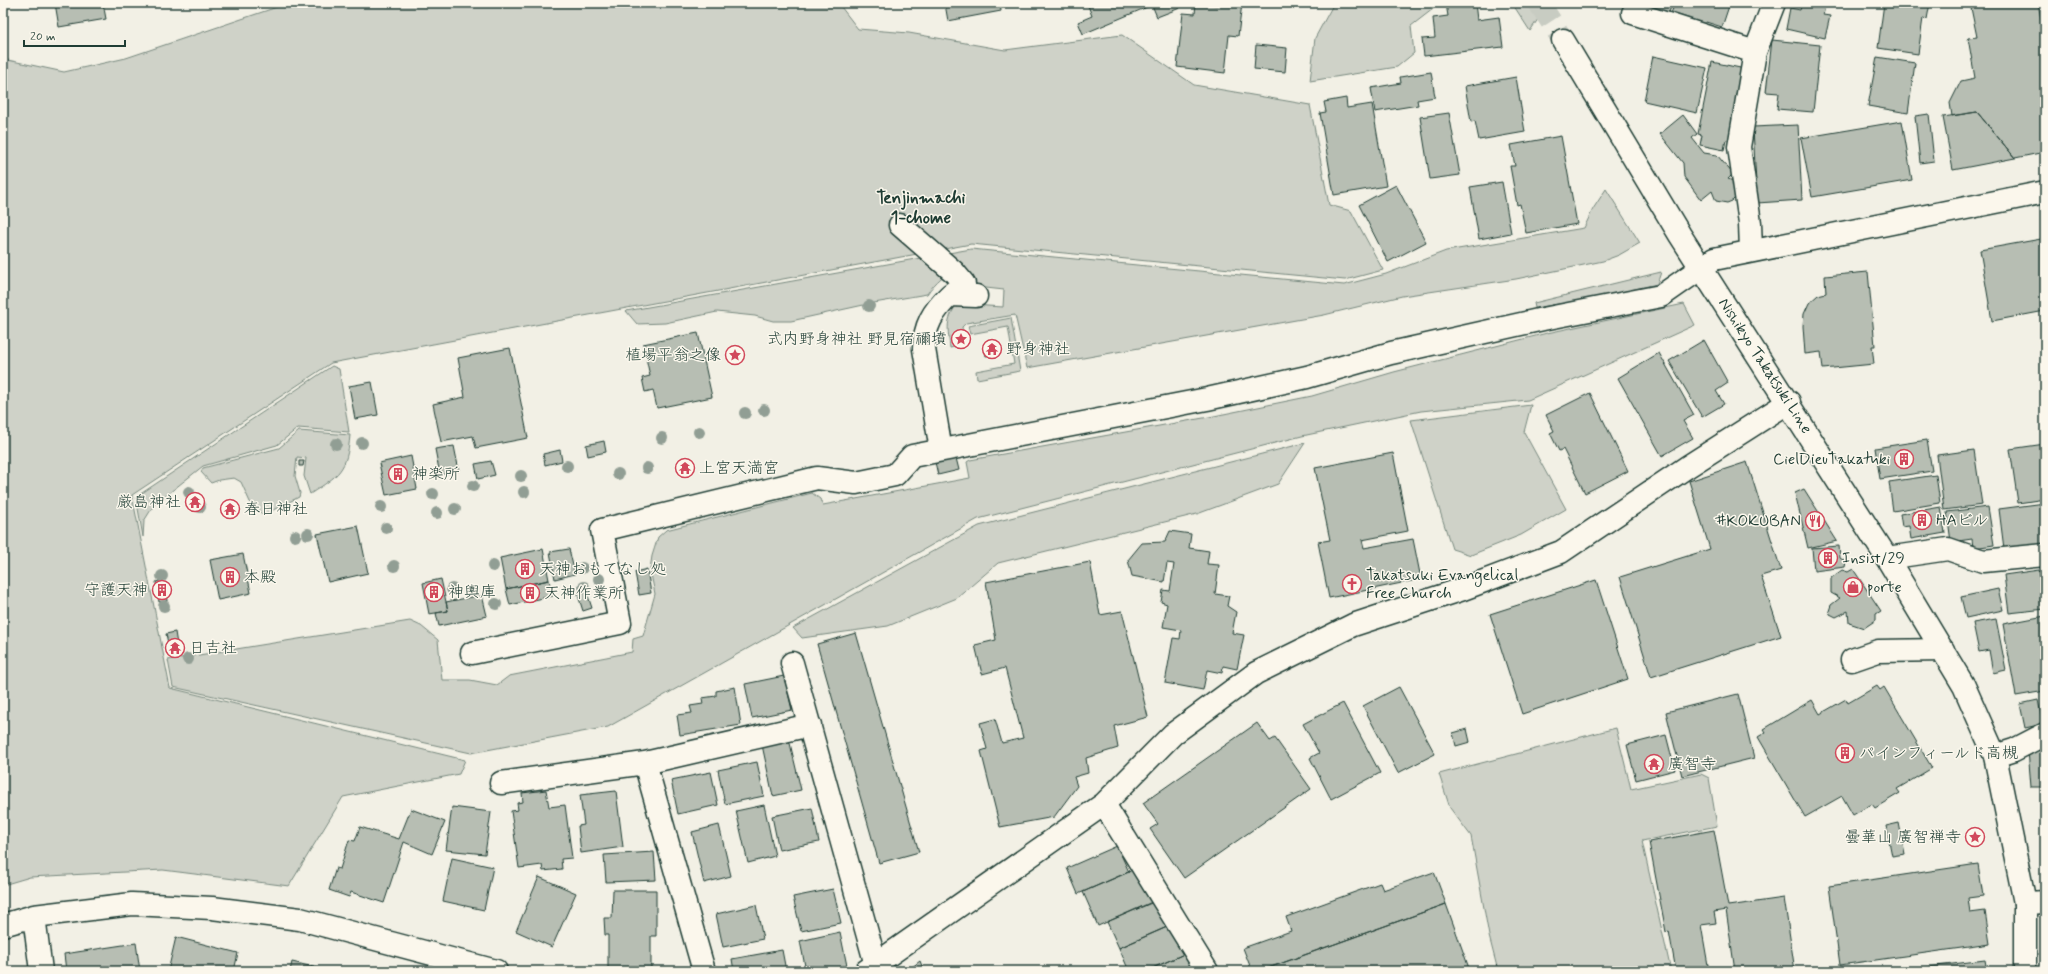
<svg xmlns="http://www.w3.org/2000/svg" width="2048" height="974" font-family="Mynerve,'Klee One',sans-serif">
<rect width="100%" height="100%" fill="#f2f0e5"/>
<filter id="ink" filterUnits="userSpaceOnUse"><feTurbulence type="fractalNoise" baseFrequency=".025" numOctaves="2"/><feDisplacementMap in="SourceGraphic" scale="8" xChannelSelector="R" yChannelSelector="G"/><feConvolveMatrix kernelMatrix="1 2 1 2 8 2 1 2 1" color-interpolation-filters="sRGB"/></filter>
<g filter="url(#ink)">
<!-- green -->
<path fill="#cfd2c8" stroke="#77887e" d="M289,3h549l20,26 51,4 96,17 117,-15 72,50 116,20 19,100 22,6 32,59 -38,10 -374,-36 -640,119 -199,132 38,193 295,72 -6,14 -116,23 -54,89 -126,-16 -133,7 -27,8v-826l61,13 62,-14z
M1334,3h103l-4,6 -22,17 3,27 -17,14 -87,14 5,-43z
M1512,3h37l-19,28z
M1606,189l34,54 -21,12 -16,6 -87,18 -114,17 -78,19 -297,53 -12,-53 -49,8 -4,4 1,7 -4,6v6l-9,2c-2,-20 -5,-27 7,-44l46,3 1,-17 -27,-3 -18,-21c-14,8 -23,15 -32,28l-59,10 -77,17h-18l-18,-5 -38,-4 -52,11 -28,1 -11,-13 345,-62 373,36 42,-11 60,-23 138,-23 9,-19z
M1661,272l-4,12 -57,13 -65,11 -1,-5z
M1684,304l11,21 -167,75 -107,11 -119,25 -324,83 -370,208 -137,26 -298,-66 -5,-27 242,-39 11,5 17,14 4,40h28l27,5 12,-9 123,-24 1,-13 10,-3 12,-42 -5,-25 2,-13 6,-19 8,-7 146,-37 8,6 3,6 147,-27 -3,-16 3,-2 239,-43 103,-21 82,-24 153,-39z
M1011,318l9,53 -43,8 -1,-8 38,-7 -6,-37 -38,7 -2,-8z
M332,366l7,3 10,63 -51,-4 -21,17 -74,21 -49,39 -10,16 -1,16 -7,-40z
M1531,405l-7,27 42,77 -45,26 -50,20 -19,-6 -41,-129z
M299,431l51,4c-3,36 -11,40 -40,59l-6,-18 2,-18 -9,-1 -2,19 5,17 -1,4 -36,18 -13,-13 -9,-20 -7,-4 -15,2 -8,3 -10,-11 2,-4 76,-20z
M1305,443l-27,41 -81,30 -199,49 -41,35 -69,28 -86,12 -9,-10 186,-102z
M1616,728l15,61 70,-15 8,4 8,48 -75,15 29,130h-173l-9,-35 -18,-100 -21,-28 -11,-34z"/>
<!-- building -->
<path fill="#b7beb3" stroke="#1f3d34" d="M55,3h48l3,16 -47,8z
M938,3h62l1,8 -53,10 -3,-17 -7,1z
M1087,3h91l2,5 -23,9 -5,-12 -69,29 -5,-12 14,-6z
M1196,3l21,2 1,-2h24l-4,33 -9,-1 -4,38 -48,-6 6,-54 12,1z
M1475,3l2,17 22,-3 4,30 -79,9 -2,-17 13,-1 -2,-20 15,-2 -2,-12z
M1637,3h35l-4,13z
M1675,3h55l-8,24 -16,-5 -2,6 -34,-12z
M1802,3h24l-3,12 7,1 -5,22 -39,-9 4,-21 10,2z
M1884,3h46l-3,16 -4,-1 -5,36 -40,-6z
M1970,3h68l7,38v111l-30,6 -38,-46 -25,4 -2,-13 11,-22 14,-3 -7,-40 9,-1z
M1772,40l48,5 -7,67 -36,-3 2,-16 -13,-1z
M1256,45l31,3 -2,24 -31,-3z
M1653,56l54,12 -10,45 -53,-12z
M1877,57l38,6 -7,50 -40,-7z
M1712,62l33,7 -14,72 -5,-1 -2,10 -24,-5 2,-10 -4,-1z
M1431,72l4,25 -18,3 1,5 -43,7 -4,-24 30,-5 -1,-6z
M1516,77l9,55 -46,8 -4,-19 -4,1 -6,-36z
M1346,98l1,10 25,-4 14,82 -52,9 -14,-82 6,-1 -2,-10z
M1977,112l38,46 -62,12 -10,-53z
M1449,113l11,62 -30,4 -10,-62z
M1929,114l5,47 -14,2 -5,-47z
M1683,115l14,19 -5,4 12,15 13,2 16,19 -5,5 5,2 3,16 -4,4 -5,2 -11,-2 -4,-10 -11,9 -17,-23 -1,-14 -23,-29z
M1902,121l10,59 -100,17 -11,-59z
M1798,125l4,75 -45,3 -4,-76z
M1561,136l16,88 -51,9 -6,-29 -3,1 -7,-39h5l-4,-21z
M1502,182l9,51 -32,6 -9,-52z
M1396,185l30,57 -38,20 -29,-57z
M2041,239l1,7h3v65l-53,10 -12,-71z
M1868,272l7,74h-3l2,18 -51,5 -2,-17 -16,2 -2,-28 1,-12 5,-11 9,-8 8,-2 -1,-17z
M698,333l14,64 -55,11 -4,-18 -8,2 -3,-14 8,-2 -7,-32z
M1704,340l24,43 -12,8 8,13 -22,13 -33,-56z
M997,342l2,11 -13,3 -2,-12z
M510,348l18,90 -52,10 -3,-12 -32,6 -8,-38 32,-7 -7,-39z
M1659,353l35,62 -11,6 10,17 -31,18 -44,-78z
M372,382l6,33 -23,4 -6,-33z
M1590,393l38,78 -43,22 -22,-44 -4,2 -9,-18 4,-2 -8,-16z
M1927,440l5,31 -52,8 -5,-31z
M604,441l2,11 -18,4 -2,-11z
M2045,444v55l-27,4 -8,-54z
M454,446l5,25 -19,4 -5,-26z
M560,450l2,11 -17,4 -2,-11z
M1974,450l8,55 -38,5 -7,-55z
M1393,453l15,78 -46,9 2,8 49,-9 8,40 -92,19 -11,-56 12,-2 -15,-72z
M411,456l6,33 -31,6 -7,-32z
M956,458l3,12 -21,5 -3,-13z
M299,461h5l-1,5h-4z
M491,461l4,14 -17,4 -3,-15z
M1747,462l34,108 -20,6 20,60 -130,41 -31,-100 90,-28 -21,-68z
M1936,475l4,28 -47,8 -4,-29z
M1804,489l33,52 -29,7 -13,-55z
M196,497l4,6 -6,3 -3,-6z
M231,503l5,9 -7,3 -5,-8z
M2045,503v11h-3l3,30 -41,5 -5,-40z
M1941,507l4,26 -34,6 -2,-13 -7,1 -2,-13z
M1988,507l6,38 -21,3 -1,-9 -21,3 -4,-30z
M358,526l10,47 -40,9 -11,-48z
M1170,531l21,3 -2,14 20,3 -2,13 12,1 -4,29 14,2 -2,10 9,6 -4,21 12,2 -7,34 -14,-3 -1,7 -15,-3 -4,20 -38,-7 8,-45 7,1 1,-9 -18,-3 4,-23 -6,-2 2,-12 7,1 4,-27 -7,-1 -3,19 -32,-6 -4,-16 14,-17 23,-1z
M1839,546l1,12 6,4 -1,5 -31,4 -2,-23z
M543,549l6,31 -43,9 -6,-31z
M569,549l6,25 -20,5 -5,-27z
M243,554l8,39 -33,7 -8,-40z
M1090,562l10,53 22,-4 26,106 -34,9 4,22 -32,10 2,15 -14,4 3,9 -23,31 -54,10 -19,-76 6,-2 -7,-26 15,-4 7,24 21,-5 -18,-70 -23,6 -7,-29 21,-5 -10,-58z
M2045,565v36l-4,-35z
M647,569l4,24 -12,2 -4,-23z
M1853,569l28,42 -5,3v6l-12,8 -15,-5 -1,-12 -12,6 -6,-3 -1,-3 2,-6 9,-7 -9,-5v-15l11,-8 6,2z
M2039,570l6,39 -36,4 -5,-38z
M441,579l7,32 -19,3 -6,-31z
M163,580l1,6 1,-1 2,16 -8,1 -3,-20z
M549,580l4,16 -43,9 -4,-16z
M1596,580l32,99 -106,35 -32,-100z
M1998,589l5,21 -37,8 -5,-21z
M586,590l6,18 -9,3 -6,-19z
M482,595l5,21 -48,10 -3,-13 12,-2 -2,-9z
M2045,616v75l-29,5 -13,-72z
M1996,619l10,51 -13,3 -4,-23 -10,2 -6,-29z
M175,632l3,19 -8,1 -4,-18z
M856,633l63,219 -40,11 -62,-219z
M784,676l8,34 -40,8 -7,-34z
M1877,686l3,4 4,-3 48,81 -35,21 3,4 -25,15 -3,-4 -19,11 -11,-19 -37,21 -47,-80 8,-5 -2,-3 48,-29 8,14 26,-15 2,4z
M735,687l6,38 -61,10 -3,-20 15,-2 -2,-7 13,-2 -1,-6 14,-2v-5z
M1399,687l36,67 -37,19 -35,-67z
M1738,694l16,64 -72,18 -16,-64z
M2038,700l5,24 -18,4 -5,-24z
M1343,703l37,70 -49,26 -21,-41 9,-5 -16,-29z
M1257,723l13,18 5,-3 36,51 -127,89 -34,-49 8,-5 -15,-21z
M1467,729l3,13 -14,4 -3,-13z
M1666,735l9,35 -39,10 -9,-35z
M789,739l12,51 -28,6 -11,-51z
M2045,749v38h-14l-3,-37z
M757,762l7,34 -39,8 -7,-34z
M711,772l7,33 -40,9 -7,-34z
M546,790l3,17 16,-2 7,53 -11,1 1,10 -19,2 -1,-6 -23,3 -8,-57 7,-1 -1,-7 6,-1 -1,-9z
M616,791l7,56 -42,6 -3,-27 6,-1 -4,-30z
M764,805l11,51 -27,7 -12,-52z
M452,807l39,5 -6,42 -39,-4z
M812,808l7,34 -40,8 -7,-34z
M411,809l34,13 -13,32 -28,-12 -20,61 -33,-11 -2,5 -20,-7 7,-22 4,1 9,-29 6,1 5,-14 39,12z
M1899,823l6,31 -13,2 -6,-30z
M719,825l12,51 -27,7 -12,-51z
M1714,830l14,76 56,-8 11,73h-60l-9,-61 -12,2 2,11 -15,2 8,46h-33l-7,-40 -3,1 -17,-90z
M1117,846l12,26 -51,22 -11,-26z
M654,852l2,28 -50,2 -2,-27z
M452,858l41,9 -9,43 -41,-9z
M1978,864l5,32 -15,2 2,15 15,-2 5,33 -150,21 -11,-79z
M1137,868l15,34 -54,24 -15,-34z
M1434,872l12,32 -186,67h-8l-9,-23 48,-17 -5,-14 94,-34 3,7z
M539,877l37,16 -24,54 -36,-16z
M833,889l8,34 -40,8 -8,-34z
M613,890h43v46h-5v35h-43v-36h-3l-1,-17h8z
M1156,901l11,26 -48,21 -12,-26z
M1446,904l24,67h-210z
M756,905l7,34 -40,8 -7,-33z
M1167,927l17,27 -38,17h-17l-10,-23z
M840,932l7,34 -22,5h-19l-6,-30z
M176,937l62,16 -4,18h-66z
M136,943l4,28h-74l-2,-17z
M782,950l4,21h-52l-2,-12z
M1184,954l15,17h-53z
M3,960l5,11h-5z
M1985,960l2,11h-91z
M920,961l4,10h-17z
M292,962l39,9h-41z"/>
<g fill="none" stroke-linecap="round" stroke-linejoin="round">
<!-- major-tunnel -->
<path stroke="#c8ccc2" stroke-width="22" stroke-dasharray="22 11" stroke-linecap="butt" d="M1539,3l24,37"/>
<!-- minor casing -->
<g stroke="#1f3d34" stroke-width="25">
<path id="minor" d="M1633,13l122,39
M900,225l54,47 10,12 -14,11
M1751,250l-1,-27 -11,-76 16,-95 19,-49
M941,450l-17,-101c0,-23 9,-38 26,-54l26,1
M1887,558l61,-9 35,12 62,-6
M472,653l148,-30 -18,-93 215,-52 39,5 39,-8 17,-19 295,-57 100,-22 84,-24 152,-34 118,-23 53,-37 331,-67
M1852,660l26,-9 65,-1
M792,663l84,302
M1995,756l19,-6 31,-16
M501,783l144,-20
M1104,804l103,167
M2025,903l20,-1
M34,916l7,55
M3,925l31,-9 98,-12 80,4 88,11 196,52
M704,971l-59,-208 165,-38
M866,971l238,-167 69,-70 83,-61 97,-48 110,-36 98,-37 126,-85 102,-65"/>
</g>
<!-- major casing -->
<g stroke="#1f3d34" stroke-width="25">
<path id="major" d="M1563,40l117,195 207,323 77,128 31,70 30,147v68"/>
</g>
<!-- minor -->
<use href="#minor" stroke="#fbf7ec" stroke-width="22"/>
<!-- major -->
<use href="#major" stroke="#fbf7ec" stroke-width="22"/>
</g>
<!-- trees -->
<g fill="#919e94">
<circle cx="869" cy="306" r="6"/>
<circle cx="764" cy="410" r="6"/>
<circle cx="745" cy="413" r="6"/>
<circle cx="699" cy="432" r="6"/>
<circle cx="662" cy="438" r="6"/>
<circle cx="362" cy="443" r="6"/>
<circle cx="336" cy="444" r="6"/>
<circle cx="567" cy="466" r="6"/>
<circle cx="647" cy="468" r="6"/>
<circle cx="618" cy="474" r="6"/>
<circle cx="521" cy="476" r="6"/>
<circle cx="473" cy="486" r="6"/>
<circle cx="189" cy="492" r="6"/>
<circle cx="524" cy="492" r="6"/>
<circle cx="433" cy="494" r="6"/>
<circle cx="200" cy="507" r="6"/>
<circle cx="381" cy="507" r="6"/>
<circle cx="455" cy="509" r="6"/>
<circle cx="437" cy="513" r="6"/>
<circle cx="386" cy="528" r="6"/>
<circle cx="308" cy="534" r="6"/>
<circle cx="295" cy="536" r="6"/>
<circle cx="394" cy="566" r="6"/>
<circle cx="493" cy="566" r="6"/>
<circle cx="582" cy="568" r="6"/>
<circle cx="162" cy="576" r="6"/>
<circle cx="599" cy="579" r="6"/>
<circle cx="584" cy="587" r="6"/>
<circle cx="452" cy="589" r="6"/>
<circle cx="496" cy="604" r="6"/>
<circle cx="164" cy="606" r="6"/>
<circle cx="188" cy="659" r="6"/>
</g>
</g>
<!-- icons -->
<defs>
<g id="sight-ring" transform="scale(1)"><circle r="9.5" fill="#fbf7ec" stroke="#d1495b" stroke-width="1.5"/><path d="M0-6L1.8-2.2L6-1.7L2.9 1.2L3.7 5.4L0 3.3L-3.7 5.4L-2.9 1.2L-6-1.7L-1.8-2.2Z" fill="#d1495b"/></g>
<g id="temple-ring" transform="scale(1)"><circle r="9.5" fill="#fbf7ec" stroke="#d1495b" stroke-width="1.5"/><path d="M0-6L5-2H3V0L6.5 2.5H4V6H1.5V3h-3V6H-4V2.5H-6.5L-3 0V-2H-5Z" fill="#d1495b"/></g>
<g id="building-ring" transform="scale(1)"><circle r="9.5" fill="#fbf7ec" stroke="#d1495b" stroke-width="1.5"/><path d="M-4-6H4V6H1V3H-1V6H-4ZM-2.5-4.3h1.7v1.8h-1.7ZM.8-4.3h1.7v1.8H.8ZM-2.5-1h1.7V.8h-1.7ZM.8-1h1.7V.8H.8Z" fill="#d1495b"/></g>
<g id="restaurant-ring" transform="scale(1)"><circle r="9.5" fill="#fbf7ec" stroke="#d1495b" stroke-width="1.5"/><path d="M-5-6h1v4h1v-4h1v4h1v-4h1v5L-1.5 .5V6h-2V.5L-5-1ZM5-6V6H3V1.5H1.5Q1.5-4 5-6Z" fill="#d1495b"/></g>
<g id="church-ring" transform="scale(1)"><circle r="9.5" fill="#fbf7ec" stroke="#d1495b" stroke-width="1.5"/><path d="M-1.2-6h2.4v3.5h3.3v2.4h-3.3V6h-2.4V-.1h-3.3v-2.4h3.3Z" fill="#d1495b"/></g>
<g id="shop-ring" transform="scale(1)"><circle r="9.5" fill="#fbf7ec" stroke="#d1495b" stroke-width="1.5"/><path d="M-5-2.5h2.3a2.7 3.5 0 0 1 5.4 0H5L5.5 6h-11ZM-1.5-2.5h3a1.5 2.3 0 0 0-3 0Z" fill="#d1495b"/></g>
</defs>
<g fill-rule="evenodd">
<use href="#sight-ring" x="961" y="339"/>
<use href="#temple-ring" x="992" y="349"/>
<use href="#sight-ring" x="735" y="355"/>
<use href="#building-ring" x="1904" y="459"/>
<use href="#temple-ring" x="685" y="468"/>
<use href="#building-ring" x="398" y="474"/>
<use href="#temple-ring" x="195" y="502"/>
<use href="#temple-ring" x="230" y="509"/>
<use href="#building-ring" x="1922" y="520"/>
<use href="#restaurant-ring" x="1815" y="521"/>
<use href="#building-ring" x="1828" y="558"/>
<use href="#building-ring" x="525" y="569"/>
<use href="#building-ring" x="230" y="577"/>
<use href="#church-ring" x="1352" y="584"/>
<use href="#shop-ring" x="1853" y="587"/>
<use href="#building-ring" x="162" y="590"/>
<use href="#building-ring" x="434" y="592"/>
<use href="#building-ring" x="530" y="593"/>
<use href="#temple-ring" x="175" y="648"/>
<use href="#building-ring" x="1845" y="753"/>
<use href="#temple-ring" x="1654" y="764"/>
<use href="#sight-ring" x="1975" y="837"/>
</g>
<g text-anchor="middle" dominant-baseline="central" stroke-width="3" stroke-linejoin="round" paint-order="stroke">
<!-- poi labels -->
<g font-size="16" fill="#1f3d34" stroke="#fbf7ec" text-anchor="start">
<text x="947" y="339" text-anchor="end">式内野身神社 野見宿禰墳</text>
<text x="1006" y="349">野身神社</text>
<text x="721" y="355" text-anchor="end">植場平翁之像</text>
<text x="1890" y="459" text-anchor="end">CielDieuTakatuki</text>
<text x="699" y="468">上宮天満宮</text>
<text x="412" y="474">神楽所</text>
<text x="181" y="502" text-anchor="end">厳島神社</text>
<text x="244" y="509">春日神社</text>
<text x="1936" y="520">HAビル</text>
<text x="1801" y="521" text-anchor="end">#KOKUBAN</text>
<text x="1842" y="558">Insist/29</text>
<text x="539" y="569">天神おもてなし処</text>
<text x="1366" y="575">Takatsuki Evangelical<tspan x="1366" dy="18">Free Church</tspan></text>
<text x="244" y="577">本殿</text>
<text x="1867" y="587">porte</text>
<text x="148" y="590" text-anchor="end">守護天神</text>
<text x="448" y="592">神輿庫</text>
<text x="544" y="593">天神作業所</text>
<text x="189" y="648">日吉社</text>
<text x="1859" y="753">パインフィールド高槻</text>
<text x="1668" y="764">廣智寺</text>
<text x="1961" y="837" text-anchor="end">曇華山 廣智禅寺</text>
</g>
<!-- street labels -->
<g font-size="16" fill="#1f3d34" stroke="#fbf7ec">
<text transform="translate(1765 366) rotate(57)">Nishikyo Takatsuki Line</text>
</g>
<!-- neighbourhood labels -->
<g font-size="17" font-weight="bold" fill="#1f3d34" stroke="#fbf7ec">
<text x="921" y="198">Tenjinmachi<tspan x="921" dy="20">1-chome</tspan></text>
</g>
</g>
<!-- margin -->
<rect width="2048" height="974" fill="none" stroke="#fbf7ec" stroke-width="16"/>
<rect x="8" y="8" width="2032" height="958" fill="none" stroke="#1f3d34" stroke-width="1.5" filter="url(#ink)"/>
<!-- scale -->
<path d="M24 40v6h101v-6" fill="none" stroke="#1f3d34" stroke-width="2"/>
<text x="30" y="40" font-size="12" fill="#1f3d34" stroke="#fbf7ec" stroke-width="3" paint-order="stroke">20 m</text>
</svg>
